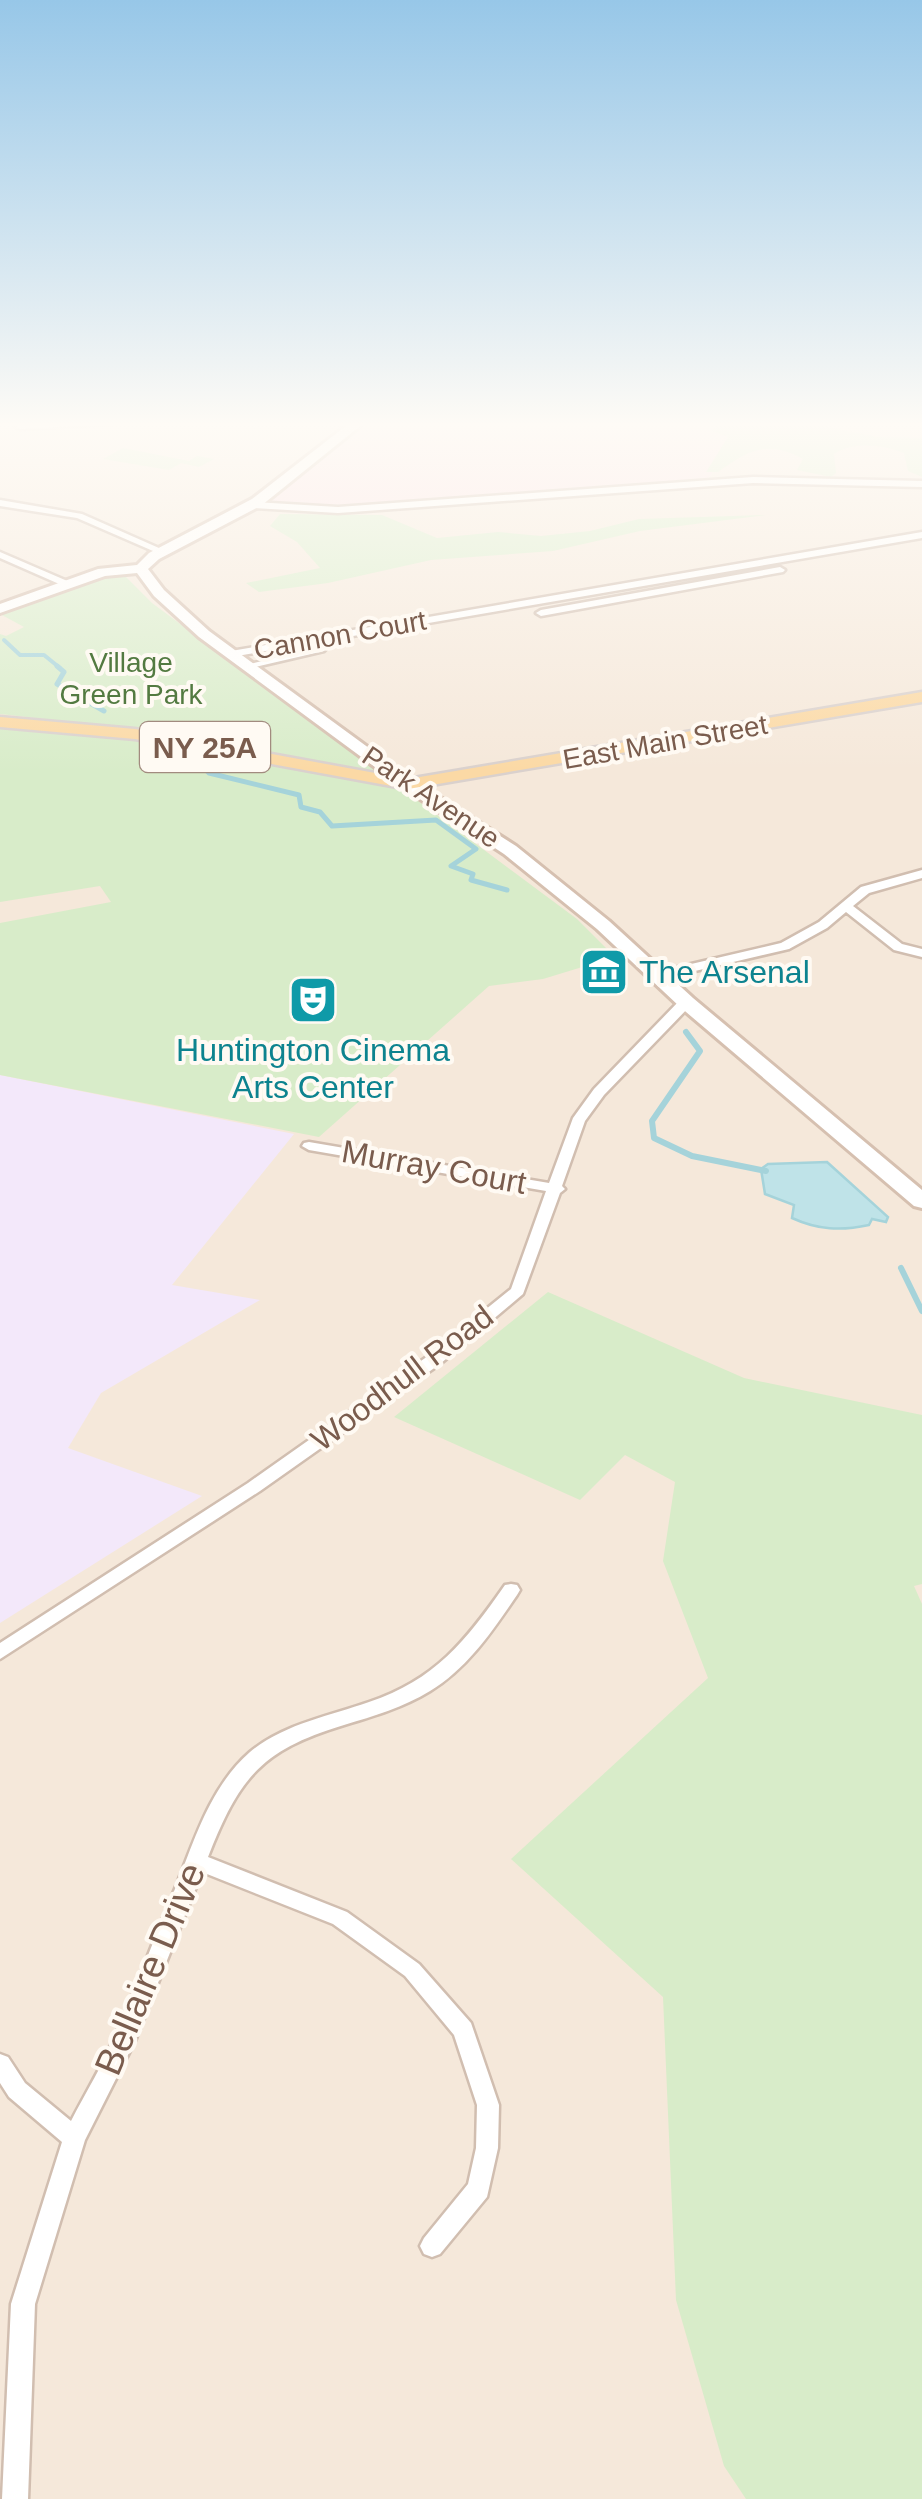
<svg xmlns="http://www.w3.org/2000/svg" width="922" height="2499" font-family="Helvetica,sans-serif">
<rect width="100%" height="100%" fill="#fdf6ec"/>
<!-- residential -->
<path fill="#f5e8da" d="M0,422h922v2077h-922z"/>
<!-- education -->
<path fill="#f3e8fa" d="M0,1075l294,59 -122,151 88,15 -159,93 -33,55 134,48 -202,127z"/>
<!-- medical -->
<path fill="#fbdfe3" d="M369,422h356l14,14 -32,44 -369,27 -75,-4z"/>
<!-- green -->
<path fill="#d8ecc9" d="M717,422h88l72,15 45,1v39l-14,-6 -4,-18c-21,-8 -50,-12 -70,1l2,19 -5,4 -34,-7 6,-11c-37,-20 -55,-8 -85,13h-12l22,-35 -16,-6z
M123,448l66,13 8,-5 17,3 -15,8 -18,-4 -12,7 -66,-11z
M280,514l102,1 55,23 61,-6 43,4 49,-5 49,-12 126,-4 -125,16 -87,20 -122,9 -103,23 -69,9 -13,-9 74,-15 -23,-26 -27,-16z
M120,571l32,32 425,316 38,38 -72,22 -54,7 -170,151 -319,-62v-152l111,-21 -11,-16 -100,16v-174l77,5 -6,-11 -71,-8v-80l6,2 18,-9 -24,-13z
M548,1292l196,86 178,37v169l-8,2 8,18v895h-176l-22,-33 -48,-166 -13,-303 -152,-138 197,-181 -45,-117 12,-79 -50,-27 -45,45 -186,-83z"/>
<!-- water -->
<path fill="#bfe3e8" stroke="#a5d3da" stroke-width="2.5" d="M827,1162l61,55 -2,5 -14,-3 -3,6c-28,6 -51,5 -77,-7l2,-13 -29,-11 -4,-25 7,-5z"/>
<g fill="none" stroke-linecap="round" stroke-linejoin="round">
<!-- stream-far2 -->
<path stroke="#a5d3da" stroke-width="4" d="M4,640l16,15h24l16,13"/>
<!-- stream-far1 -->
<path stroke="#a5d3da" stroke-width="5" d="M57,666l7,6 -7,12 47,27
M173,750l-7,10 32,2 11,11 90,22 2,12 19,5 12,14 104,-6 40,29 -25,17 22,8 -2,6 36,10"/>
<!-- stream -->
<path stroke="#a5d3da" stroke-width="6" d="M686,1032l14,19 -48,70 2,17 38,18 74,15
M901,1268l21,43"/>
<!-- street casing -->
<g stroke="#d1beb0" stroke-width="5">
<path id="street" d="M77,422h71l-128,7 -4,-2 4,-2z
M753,477l169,4v6l-169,-4 -415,30 -86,-5 -4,-3 4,-3 86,5z
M0,500l82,14 86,38 -8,2 -83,-36 -77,-12z
M922,532v6l-691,119 -5,-3 5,-3z
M0,552l72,31 2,2 -8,2 -66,-29z
M780,567l5,3 -2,2 -242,44 -5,-3 5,-3z
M321,646l5,3 -2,2 -77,18 -5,-3z
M922,870v8l-53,15 -16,13 49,38 20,5v8l-28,-7 -48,-38 -19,16 -38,21 -128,30 -6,-4 2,-3 124,-29 38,-21 42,-35z
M686,998l5,1 1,3 -1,3 -87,90 -19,26 -23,65 3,3 -5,4 -37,101 -83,70 -180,127 -260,168v-16l248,-160 180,-127 83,-67 35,-98 -237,-41 -7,-4 2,-3 5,-1 240,41 24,-65 21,-29 87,-90z
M511,1584l6,1 3,5 -3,5c-24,35 -49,73 -87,96 -26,16 -56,25 -86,34 -83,25 -105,53 -136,132l139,55 72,52 52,59 28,82 -1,43 -11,49 -47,57 -8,3 -8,-3 -4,-8 4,-8 44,-54 8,-36 1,-43 -23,-70 -49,-59 -72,-52 -131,-52 -67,169 -50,99 -50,164 -7,195h-26l9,-195 51,-162 -53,-45 -9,-14v-29l8,3 17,26 46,38c15,-29 33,-58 45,-88 21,-49 40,-99 61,-149 18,-46 34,-98 73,-132 34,-28 79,-36 119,-50 66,-22 97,-61 136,-117z"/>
</g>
<!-- secondary casing -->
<g stroke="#d6c0b0" stroke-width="6">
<path id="secondary" d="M351,422h14l-103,83 -103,54 -11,10 16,21 45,41 205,150 102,65 93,75 84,77 229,192v18l-8,-2 -235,-200 -82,-77 -93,-75 -102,-67 -203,-150 -45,-41 -17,-23 -32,3 -105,37v-9l98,-35 39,-4 12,-12 103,-54z"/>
</g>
<!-- primary casing -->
<g stroke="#dad1cd" stroke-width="5">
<path id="primary" d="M922,692v10l-514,87 -273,-50 -135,-12v-10l135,12 273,50z"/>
</g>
<!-- street -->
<use href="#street" fill="#fff" fill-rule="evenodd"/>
<!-- secondary -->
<use href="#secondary" fill="#fff" fill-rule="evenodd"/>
<!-- primary -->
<use href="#primary" fill="#fbd9a5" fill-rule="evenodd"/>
</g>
<!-- sky -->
<linearGradient id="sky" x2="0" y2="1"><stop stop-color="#97c7e8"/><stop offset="0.55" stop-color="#fefbf6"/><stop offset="1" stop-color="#fefbf6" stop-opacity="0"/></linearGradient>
<rect width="922" height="772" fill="url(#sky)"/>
<!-- icons -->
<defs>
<g id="museum-square" transform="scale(2.5)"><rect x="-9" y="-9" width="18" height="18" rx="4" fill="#0f9aa8" stroke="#fffaf3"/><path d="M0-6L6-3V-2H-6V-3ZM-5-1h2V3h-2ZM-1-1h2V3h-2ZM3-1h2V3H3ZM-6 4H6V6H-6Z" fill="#fff"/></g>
<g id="theatre-square" transform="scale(2.5)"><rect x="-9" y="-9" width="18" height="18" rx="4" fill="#0f9aa8" stroke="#fffaf3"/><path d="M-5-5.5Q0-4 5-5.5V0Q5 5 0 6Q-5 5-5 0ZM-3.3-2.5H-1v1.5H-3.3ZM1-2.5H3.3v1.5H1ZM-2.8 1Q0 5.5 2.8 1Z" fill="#fff"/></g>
</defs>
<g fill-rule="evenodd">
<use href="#museum-square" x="604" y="972"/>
<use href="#theatre-square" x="313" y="1000"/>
</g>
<g text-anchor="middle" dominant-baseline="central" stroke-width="8" stroke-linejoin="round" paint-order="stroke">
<!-- far-street labels -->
<g font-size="28" fill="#7a5c4d" stroke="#fffaf3">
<text transform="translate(340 635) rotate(-10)">Cannon Court</text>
<text transform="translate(665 742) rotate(-10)">East Main Street</text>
<text transform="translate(431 797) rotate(34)">Park Avenue</text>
</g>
<!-- far-park labels -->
<g font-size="28" fill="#537a41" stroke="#fffaf3">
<text x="131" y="662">Village<tspan x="131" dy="32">Green Park</tspan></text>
</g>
<!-- shield labels -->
<rect fill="#fffaf3" stroke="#a28b7f" stroke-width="2.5" x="140" y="722" width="130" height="50" rx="8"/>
<g font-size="30" font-weight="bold" fill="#7a5c4d">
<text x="205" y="747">NY 25A</text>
</g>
<!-- culture labels -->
<g font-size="32" fill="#0d838f" stroke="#fffaf3" text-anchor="start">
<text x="639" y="972">The Arsenal</text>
<text x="313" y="1050" text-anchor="middle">Huntington Cinema<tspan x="313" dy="37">Arts Center</tspan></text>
</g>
<!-- street labels -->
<g font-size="32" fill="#7a5c4d" stroke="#fffaf3">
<text transform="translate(434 1167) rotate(10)">Murray Court</text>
<text transform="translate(402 1378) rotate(-37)">Woodhull Road</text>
</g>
<!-- near-street labels -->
<g font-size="38" fill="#7a5c4d" stroke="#fffaf3">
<text transform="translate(150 1969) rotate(-67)">Bellaire Drive</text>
</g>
</g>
</svg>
